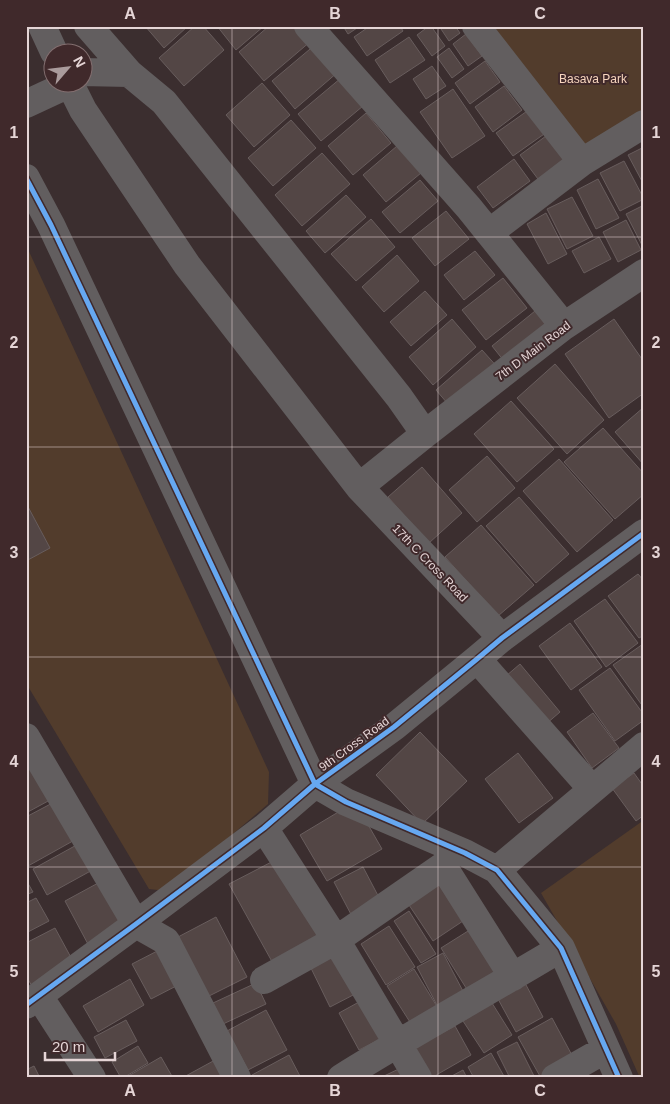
<svg xmlns="http://www.w3.org/2000/svg" width="670" height="1104" font-family="Helvetica,sans-serif">
<rect width="100%" height="100%" fill="#3b2e2f"/>
<!-- green -->
<path fill="#523c2c" d="M486,26h158v85l-60,39z
M26,245l243,527 -1,32 -102,87 -17,-2 -123,-206z
M644,820v258h-4l-24,-54 -75,-131z"/>
<!-- building -->
<path fill="#534645" stroke="#685d5d" d="M145,26h43l-24,22z
M195,26h8l21,24 -40,36 -25,-28z
M217,26h47l-28,24z
M269,26h30l12,15 -47,40 -25,-29z
M343,26h17l-12,8z
M370,26h30l3,5 -36,25 -13,-19z
M429,26h2l14,20 -13,10 -15,-21z
M439,26h16l5,7 -11,8z
M466,34l16,22 -14,10 -15,-22z
M409,37l16,23 -35,23 -15,-23z
M316,44l22,28 -43,37 -23,-28z
M449,48l15,21 -12,9 -15,-21z
M485,61l15,21 -30,22 -15,-21z
M432,66l14,20 -20,13 -13,-20z
M341,78l22,28 -42,35 -23,-27z
M262,83l28,32 -36,32 -28,-32z
M504,86l18,24 -29,22 -18,-25z
M453,89l32,47 -33,22 -32,-46z
M530,109l17,23 -34,24 -17,-23z
M366,113l25,30 -38,32 -25,-29z
M291,120l25,28 -43,38 -25,-28z
M546,136l18,24 -26,19 -18,-24z
M397,146l24,27 -35,29 -23,-27z
M644,147v38l-16,-30z
M322,153l28,31 -48,42 -27,-31z
M514,159l16,22 -37,27 -16,-21z
M624,161l20,38 -24,12 -20,-38z
M598,179l21,39 -23,11 -19,-39z
M420,180l18,21 -38,32 -18,-21z
M346,195l20,22 -41,36 -19,-22z
M572,197l21,39 -26,13 -20,-40z
M644,205v44l-18,-35z
M446,211l23,28 -34,27 -23,-28z
M546,213l21,41 -19,10 -21,-40z
M371,219l24,28 -39,34 -25,-27z
M626,220l15,30 -23,12 -15,-30z
M599,237l12,22 -27,14 -12,-22z
M475,251l20,24 -31,25 -20,-25z
M397,255l22,26 -35,31 -22,-25z
M503,278l24,30 -41,32 -24,-30z
M425,291l22,24 -36,31 -21,-24z
M535,311l12,15 -43,35 -12,-15z
M452,319l24,28 -43,38 -24,-28z
M614,319l30,43v31l-35,25 -44,-64z
M482,350l18,20 -46,41 -18,-21z
M555,364l49,56 -37,34 -50,-56z
M511,401l43,48 -37,33 -43,-48z
M644,407v58l-29,-33z
M603,428l41,46v20l-29,25 -51,-57z
M487,456l28,32 -38,34 -28,-32z
M559,459l54,61 -36,32 -54,-61z
M422,467l40,46 -33,30 -41,-46z
M519,497l50,57 -33,29 -50,-57z
M26,503l24,45 -24,13z
M481,525l53,60 -36,31 -53,-59z
M638,574l6,7v54l-5,3 -31,-42z
M605,599l33,44 -32,24 -32,-46z
M570,623l32,44 -31,23 -32,-44z
M643,644l1,1v63l-31,-43z
M520,664l40,48 -14,12 -40,-48z
M610,668l34,47v5l-29,21 -36,-51z
M593,713l26,35 -27,20 -25,-36z
M420,732l47,49 -45,43 -46,-49z
M518,753l35,45 -34,25 -34,-44z
M33,768l17,32 -24,13v-42z
M634,773l10,14v28l-8,6 -24,-33z
M60,799l20,38 -52,29 -2,-3v-46z
M355,802l27,47 -55,32 -27,-46z
M82,842l14,26 -49,27 -14,-26z
M285,855l46,79 -56,33 -46,-83z
M363,867l21,40 -29,15 -21,-40z
M443,873l29,42 -39,26 -28,-42z
M26,880l7,12 -7,3z
M100,882l24,45 -35,19 -24,-45z
M36,898l13,23 -23,12v-30z
M409,911l27,43 -15,9 -27,-42z
M216,917l31,60 -38,19 -31,-59z
M389,926l26,41 -29,18 -25,-41z
M476,926l27,43 -35,22 -27,-43z
M55,928l19,35 -42,23 -6,-10v-33z
M165,947l19,35 -33,17 -19,-35z
M334,949l23,44 -27,14 -22,-45z
M443,953l22,42 -26,14 -22,-42z
M414,969l27,44 -26,17 -28,-44z
M130,979l14,26 -46,27 -15,-26z
M256,983l10,21 -43,20 -10,-21z
M525,983l18,34 -27,15 -18,-33z
M368,997l20,38 -29,15 -20,-37z
M492,1003l20,32 -28,18 -21,-32z
M266,1010l21,40 -39,20 -21,-39z
M552,1018l22,41 -33,19 -23,-41z
M126,1020l11,21 -32,17 -11,-21z
M455,1026l16,29 -40,23 -17,-30z
M517,1042l18,36h-25l-13,-26z
M138,1046l10,17 -25,15h-2l-9,-16z
M491,1053l14,25h-31l-6,-11z
M289,1055l12,23h-47l-2,-3z
M161,1057l12,21h-48z
M215,1060l10,18h-43z
M34,1066l6,12h-14v-8z
M405,1066l6,12h-26l-1,-2z
M463,1070l4,8h-19z"/>
<g fill="none" stroke-linecap="round" stroke-linejoin="round">
<!-- minor -->
<path stroke="#625e5f" stroke-width="28" d="M42,26l12,26
M88,26l41,47
M308,26l161,182 95,118
M476,26l106,136 62,-38
M82,72l47,1 35,29 235,295 26,37
M69,82l14,28 104,155 172,222 143,151
M26,104l43,-20
M26,178l25,47 264,559 31,18 119,51 32,17 64,78 58,130
M489,233l93,-71
M359,487l66,-53 139,-108 80,-53
M477,659l115,130
M26,737l110,187 30,17 71,137
M264,828l72,112 82,138
M497,870l147,-124
M264,980l72,-40 107,-74 70,111
M39,996l53,82
M26,1005l110,-81 128,-96 51,-44 79,-57 83,-68 25,-21 142,-105
M341,1078c72,-45 147,-86 220,-130
M555,1078l51,-29"/>
<!-- cycleway casing -->
<g stroke="#40292b" stroke-width="8">
<path id="cycleway" d="M26,178l25,47 264,559 31,18 119,51 32,17 64,78 58,130
M26,1005l110,-81 128,-96 51,-44 79,-57 83,-68 25,-21 142,-105"/>
</g>
<!-- cycleway -->
<use href="#cycleway" stroke="#66a8f1" stroke-width="5"/>
</g>
<!-- grid -->
<path fill="none" stroke="#e5d5d6" stroke-width="1" stroke-opacity="0.55" d="M232,26v1052M438,26v1052M26,237h618M26,447h618M26,657h618M26,867h618"/>
<g text-anchor="middle" dominant-baseline="central" stroke-width="4" stroke-linejoin="round" paint-order="stroke">
<!-- park labels -->
<g font-size="12" fill="#f8d6bf" stroke="#40292b">
<text x="593" y="79">Basava Park</text>
</g>
<!-- street labels -->
<g font-size="12" fill="#e5d5d6" stroke="#40292b">
<text transform="translate(533 351) rotate(-37)">7th D Main Road</text>
<text transform="translate(430 563) rotate(46)">17th C Cross Road</text>
<text transform="translate(354 744) rotate(-36)">9th Cross Road</text>
</g>
</g>
<!-- border -->
<rect width="670" height="1104" fill="none" stroke="#40292b" stroke-width="55"/>
<!-- north arrow -->
<g transform="translate(68 68) rotate(62)"><circle r="24" fill="#40292b" stroke="#826e6f"/>
<path d="M0-4L9 19L0 12L-9 19Z" fill="#aa9b9c"/>
<text y="-8" font-size="14" font-weight="bold" text-anchor="middle" fill="#e5d5d6">N</text>
</g>
<!-- scale -->
<path d="M45 1052v8h70v-8" fill="none" stroke="#e5d5d6" stroke-width="2.5"/>
<text x="52" y="1052" font-size="15" fill="#e5d5d6" stroke="#40292b" stroke-width="4" paint-order="stroke">20 m</text>
<rect x="28" y="28" width="614" height="1048" fill="none" stroke="#e5d5d6" stroke-width="2"/>
<g font-size="16" text-anchor="middle" font-weight="bold" fill="#e5d5d6">
<text x="130" y="19">A</text>
<text x="335" y="19">B</text>
<text x="540" y="19">C</text>
<text x="14" y="138">1</text>
<text x="656" y="138">1</text>
<text x="14" y="348">2</text>
<text x="656" y="348">2</text>
<text x="14" y="558">3</text>
<text x="656" y="558">3</text>
<text x="14" y="767">4</text>
<text x="656" y="767">4</text>
<text x="14" y="977">5</text>
<text x="656" y="977">5</text>
<text x="130" y="1096">A</text>
<text x="335" y="1096">B</text>
<text x="540" y="1096">C</text>
</g>
</svg>
